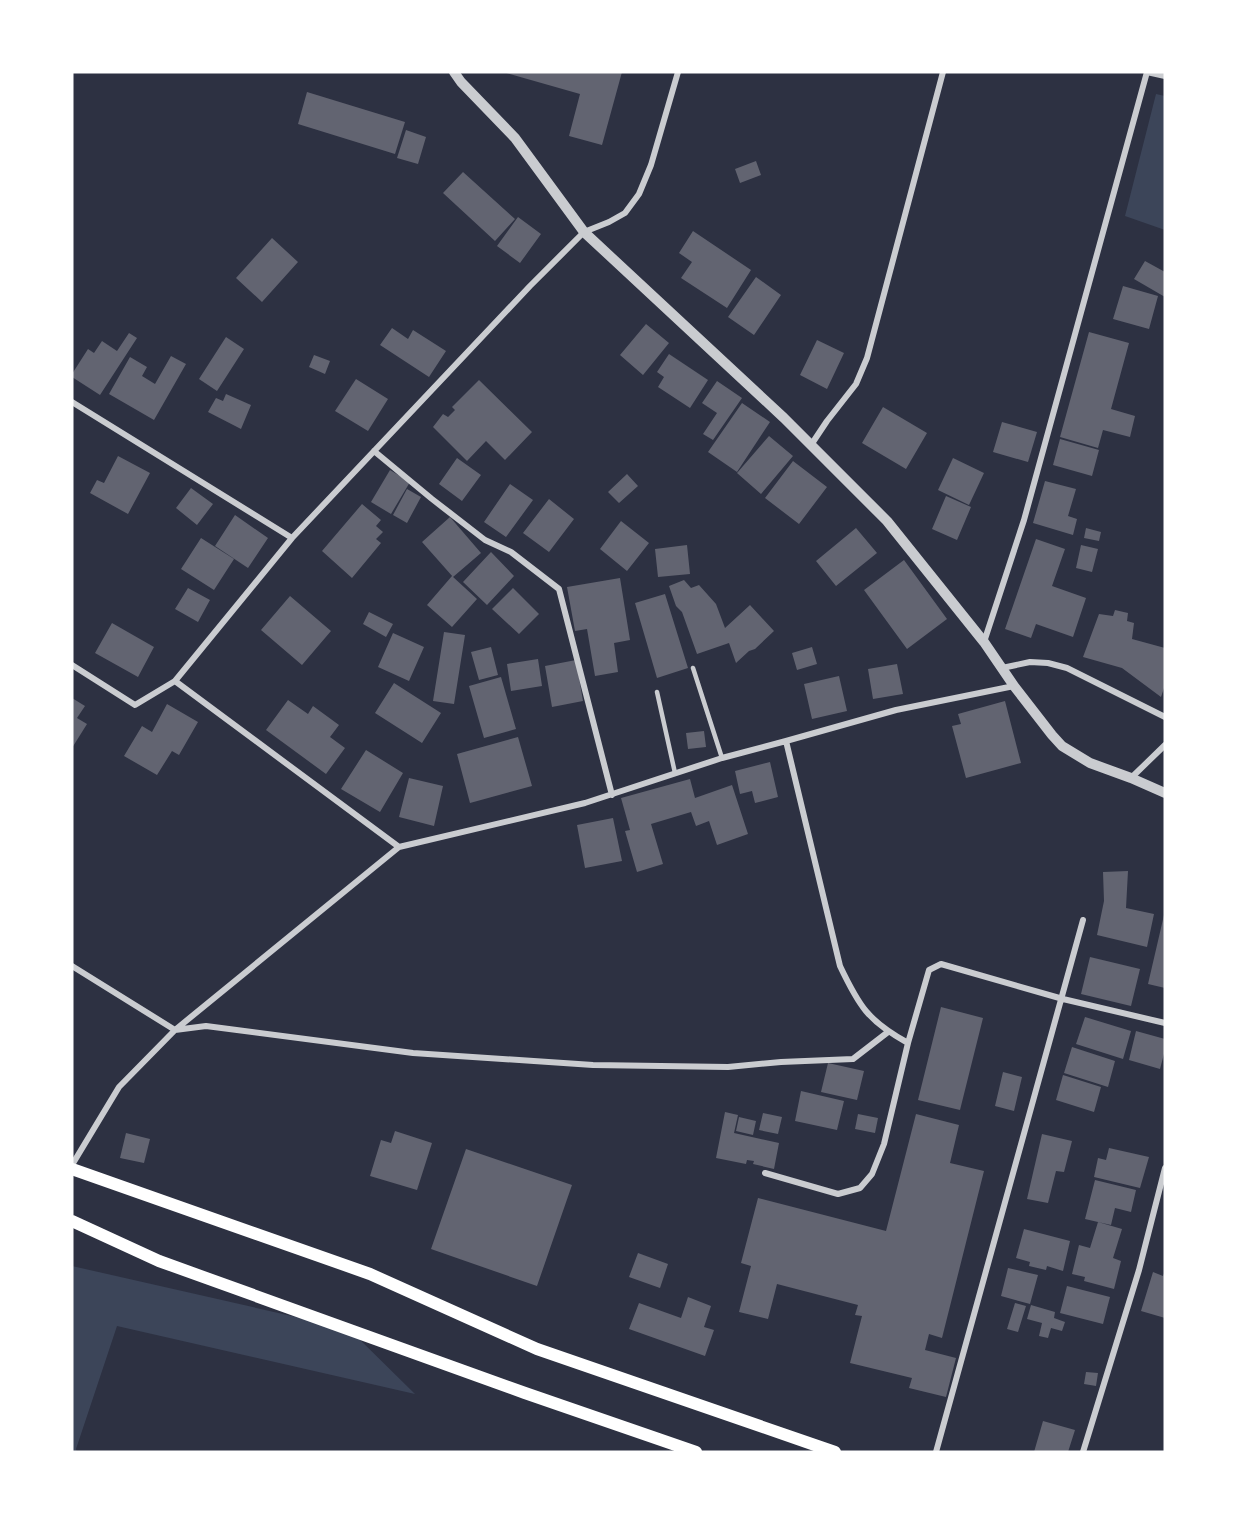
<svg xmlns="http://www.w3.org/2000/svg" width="1237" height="1524" font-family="'Zilla Slab',serif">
<rect width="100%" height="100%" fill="#2d3142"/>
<!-- green -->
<path fill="#3c4559" d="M1156,94l9,2v134l-40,-14z
M72,1266l277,63 66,65 -298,-68 -41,123 1,3h-5z"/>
<!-- building -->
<path fill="#626471" d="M503,72h119l-20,73 -33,-9 11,-42z
M307,92l98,30 -10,32 -97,-30z
M406,130l20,7 -8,27 -21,-6z
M756,161l5,14 -21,8 -5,-14z
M463,172l52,47 -20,22 -52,-48z
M518,217l23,17 -21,29 -23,-17z
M693,231l58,39 -24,38 -46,-30 11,-16 -13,-9z
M272,238l26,24 -36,40 -26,-24z
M1145,261l20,11v25l-31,-18z
M756,277l25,18 -27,40 -26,-18z
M1123,286l35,10 -9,33 -36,-10z
M646,324l23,19 -26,32 -23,-20z
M392,328l16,11 5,-9 33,21 -17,26 -49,-32z
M1089,332l40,11 -18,66 24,7 -5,21 -27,-7 -5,18 -38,-11z
M129,333l8,5 -37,57 -28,-18v-3l16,-25 6,4 8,-12 15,10z
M226,337l18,12 -27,42 -18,-12z
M817,340l27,13 -17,36 -27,-14z
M669,354l39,26 -18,28 -32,-21 6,-10 -7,-5z
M314,355l16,6 -5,13 -16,-7z
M171,356l15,8 -32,56 -45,-26 21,-37 17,10 -5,9 13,8z
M356,379l32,20 -20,32 -33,-20z
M479,380l53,52 -27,28 -19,-19 -19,20 -34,-34 10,-13 5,3 7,-7 -3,-3z
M717,381l25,17 -29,42 -10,-6 14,-21 -15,-10z
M226,394l25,11 -10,24 -33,-17 8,-14 7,3z
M742,403l28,19 -33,50 -29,-20z
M883,407l44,26 -21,36 -44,-26z
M1002,422l35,10 -9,30 -35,-10z
M769,436l24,20 -32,38 -24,-21z
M1060,439l39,11 -7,26 -39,-11z
M118,456l32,17 -22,41 -38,-21 7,-13 7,3z
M457,458l24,17 -19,26 -23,-17z
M953,458l31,15 -15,32 -31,-15z
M793,461l34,26 -28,37 -34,-26z
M390,470l20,12 -19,32 -20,-12z
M627,474l11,12 -19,17 -11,-11z
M1045,481l31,8 -8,27 9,3 -4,16 -40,-12z
M510,484l23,16 -27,37 -22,-15z
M191,488l22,16 -16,21 -21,-17z
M407,489l14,8 -14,26 -14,-8z
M946,496l25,11 -14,33 -25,-11z
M549,499l25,20 -25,33 -26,-19z
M362,504l19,16 -5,6 7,6 -7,7 5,4 -29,35 -30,-27z
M235,515l33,23 -20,30 -33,-22z
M450,517l31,36 -28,24 -31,-35z
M621,521l28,22 -22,28 -27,-22z
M856,528l21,25 -41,33 -20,-25z
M1086,528l15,4 -2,9 -15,-3z
M201,538l33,21 -20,31 -33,-21z
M1036,539l29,10 -13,37 34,12 -13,39 -37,-13 -5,14 -26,-9z
M687,545l3,29 -32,3 -3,-28z
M1081,545l17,4 -6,23 -16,-4z
M491,552l23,24 -27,29 -24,-23z
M904,560l43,59 -40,30 -43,-59z
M452,576l25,23 -25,28 -25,-22z
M620,578l10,62 -16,3 4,29 -23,4 -8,-47 -12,2 -8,-44z
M684,580l7,8 8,-3 17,19 9,24 25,-23 24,26 -19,18 -6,2 -13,12 -7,-20 -32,11 -15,-42 -6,-6 -7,-20z
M188,588l22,12 -12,22 -23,-13z
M513,588l26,26 -20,20 -27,-25z
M665,594l23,74 -31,10 -22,-75z
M290,596l41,35 -29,34 -41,-35z
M1115,610l13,3 -1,8 7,2 -2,16 33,9v37l-4,12 -39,-29 -39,-11 16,-43 14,2z
M369,612l24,12 -7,13 -23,-13z
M112,623l42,24 -16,30 -43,-24z
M444,632l21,3 -11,69 -21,-3z
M393,633l31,14 -15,34 -31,-14z
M491,647l7,28 -19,5 -8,-28z
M812,647l5,17 -20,6 -5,-17z
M538,659l4,27 -31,5 -4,-27z
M576,660l7,41 -31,6 -7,-41z
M897,664l6,30 -30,5 -5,-30z
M839,676l8,35 -35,8 -8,-35z
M501,677l15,52 -32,9 -15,-52z
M394,683l47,30 -19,30 -47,-30z
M72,698l13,8 -8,12 10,6 -15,24z
M288,700l20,14 5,-8 26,19 -9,12 15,11 -19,26 -60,-44z
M1005,701l16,62 -55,15 -14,-52 9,-2 -3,-10z
M167,704l31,18 -19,33 -7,-4 -15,24 -33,-19 18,-30 10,6z
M704,731l2,16 -18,2 -2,-16z
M518,737l14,49 -62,17 -13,-49z
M366,750l37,23 -23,39 -39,-23z
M770,762l8,35 -23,6 -3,-12 -12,3 -5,-23z
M409,778l34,8 -9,40 -35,-9z
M690,779l5,19 37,-13 16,49 -31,11 -8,-24 -13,5 -5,-14 -40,12 12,40 -26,8 -12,-41 5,-1 -9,-32z
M613,818l9,43 -37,7 -8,-43z
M1128,871l-2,37 28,6 -7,33 -50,-12 7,-34 -1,-29z
M1164,915h1v73l-17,-4z
M1090,957l50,12 -9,37 -50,-12z
M941,1007l42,11 -23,92 -42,-10z
M1085,1017l46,14 -8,28 -47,-15z
M1136,1031l29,8v11l-5,19 -31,-9z
M1072,1047l43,14 -7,26 -44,-14z
M828,1063l36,8 -7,29 -36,-8z
M1003,1072l19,5 -8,34 -19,-5z
M1063,1075l38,12 -7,25 -38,-12z
M801,1091l43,10 -7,29 -42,-9z
M725,1112l13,3 -4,18 45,10 -5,26 -21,-5 1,-3 -7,-1 -1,4 -30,-6z
M763,1113l19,4 -4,17 -19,-4z
M858,1114l20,4 -3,15 -20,-4z
M916,1114l43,11 -9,38 34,8 -42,167 -13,-4 -4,16 31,8 -10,39 -37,-9 3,-10 -62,-15 12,-47 -7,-1 3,-10 -81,-21 -9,35 -29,-7 12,-46 -10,-3 17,-65 128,33z
M739,1117l17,4 -3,14 -17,-4z
M395,1131l37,12 -15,47 -47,-14 11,-36 10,3z
M126,1133l24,6 -6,24 -24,-5z
M1042,1134l30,7 -8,31 -8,-1 -8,32 -21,-4z
M1109,1148l40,9 -9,31 -46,-11 4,-19 8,2z
M466,1149l106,36 -35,101 -106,-37z
M1095,1180l41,10 -5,22 -16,-4 -4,17 -26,-6z
M1098,1222l24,7 -9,29 8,3 -7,28 -30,-8 1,-4 -13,-3 7,-29 11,3z
M1024,1229l46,12 -7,30 -16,-5 -1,4 -17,-4 1,-4 -14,-4z
M638,1253l30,11 -8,24 -31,-11z
M1008,1268l30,7 -8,29 -29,-8z
M1165,1271v47l-24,-7 12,-39 10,4z
M1067,1286l43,11 -7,27 -43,-11z
M688,1297l23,9 -7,21 10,3 -9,26 -76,-27 10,-26 42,15z
M1015,1303l11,3 -8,26 -11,-3z
M1031,1305l24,7 -1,6 11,4 -3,9 -11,-3 -3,10 -9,-2 3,-13 -15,-4z
M1086,1372l12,1 -2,13 -12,-2z
M1043,1421l32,9 -7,22h-34z"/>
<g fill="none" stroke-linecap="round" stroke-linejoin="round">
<!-- service -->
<path stroke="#caccd0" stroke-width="4.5" d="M693,668l29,90
M657,692l18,81"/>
<!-- minor -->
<path stroke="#caccd0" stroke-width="6" d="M1147,72l18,4
M72,402l220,136 238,-252 54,-54 25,-10 16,-9 14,-19 12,-29 27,-93
M811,445l16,-24 29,-37 11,-26 76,-286
M374,451l58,48 53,41 26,12 48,37 53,206
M292,538l-117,143 224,166
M984,642l40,-122 123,-448
M72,665l63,40 40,-24
M1002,668l28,-6 18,1 19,5 98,49
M786,741l54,225c19,40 28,55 68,77
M1131,778l34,-33
M72,966l103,64 224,-183 186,-44 137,-45 64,-17 110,-31 118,-24
M72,1165l47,-78 56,-57 31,-4 207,27 180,12 135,2 53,-5 72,-3 35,-27
M765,1173l73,21 22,-6 12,-14 12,-30 24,-101 21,-73 12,-6 122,35 102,24
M936,1452l147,-532
M1083,1452l56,-182 26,-102"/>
<!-- tertiary -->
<path stroke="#caccd0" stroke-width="10" d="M454,72l7,10 54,56 69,94 200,186 103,103 97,121 30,44 38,49 10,11 28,17 41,15 34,15"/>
<!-- secondary -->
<path stroke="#fff" stroke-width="12" d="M72,1169l298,105 167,75 298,103
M72,1221l87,40 366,132 171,59"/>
</g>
<!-- border -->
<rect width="1237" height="1524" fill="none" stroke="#ffffff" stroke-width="147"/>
</svg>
